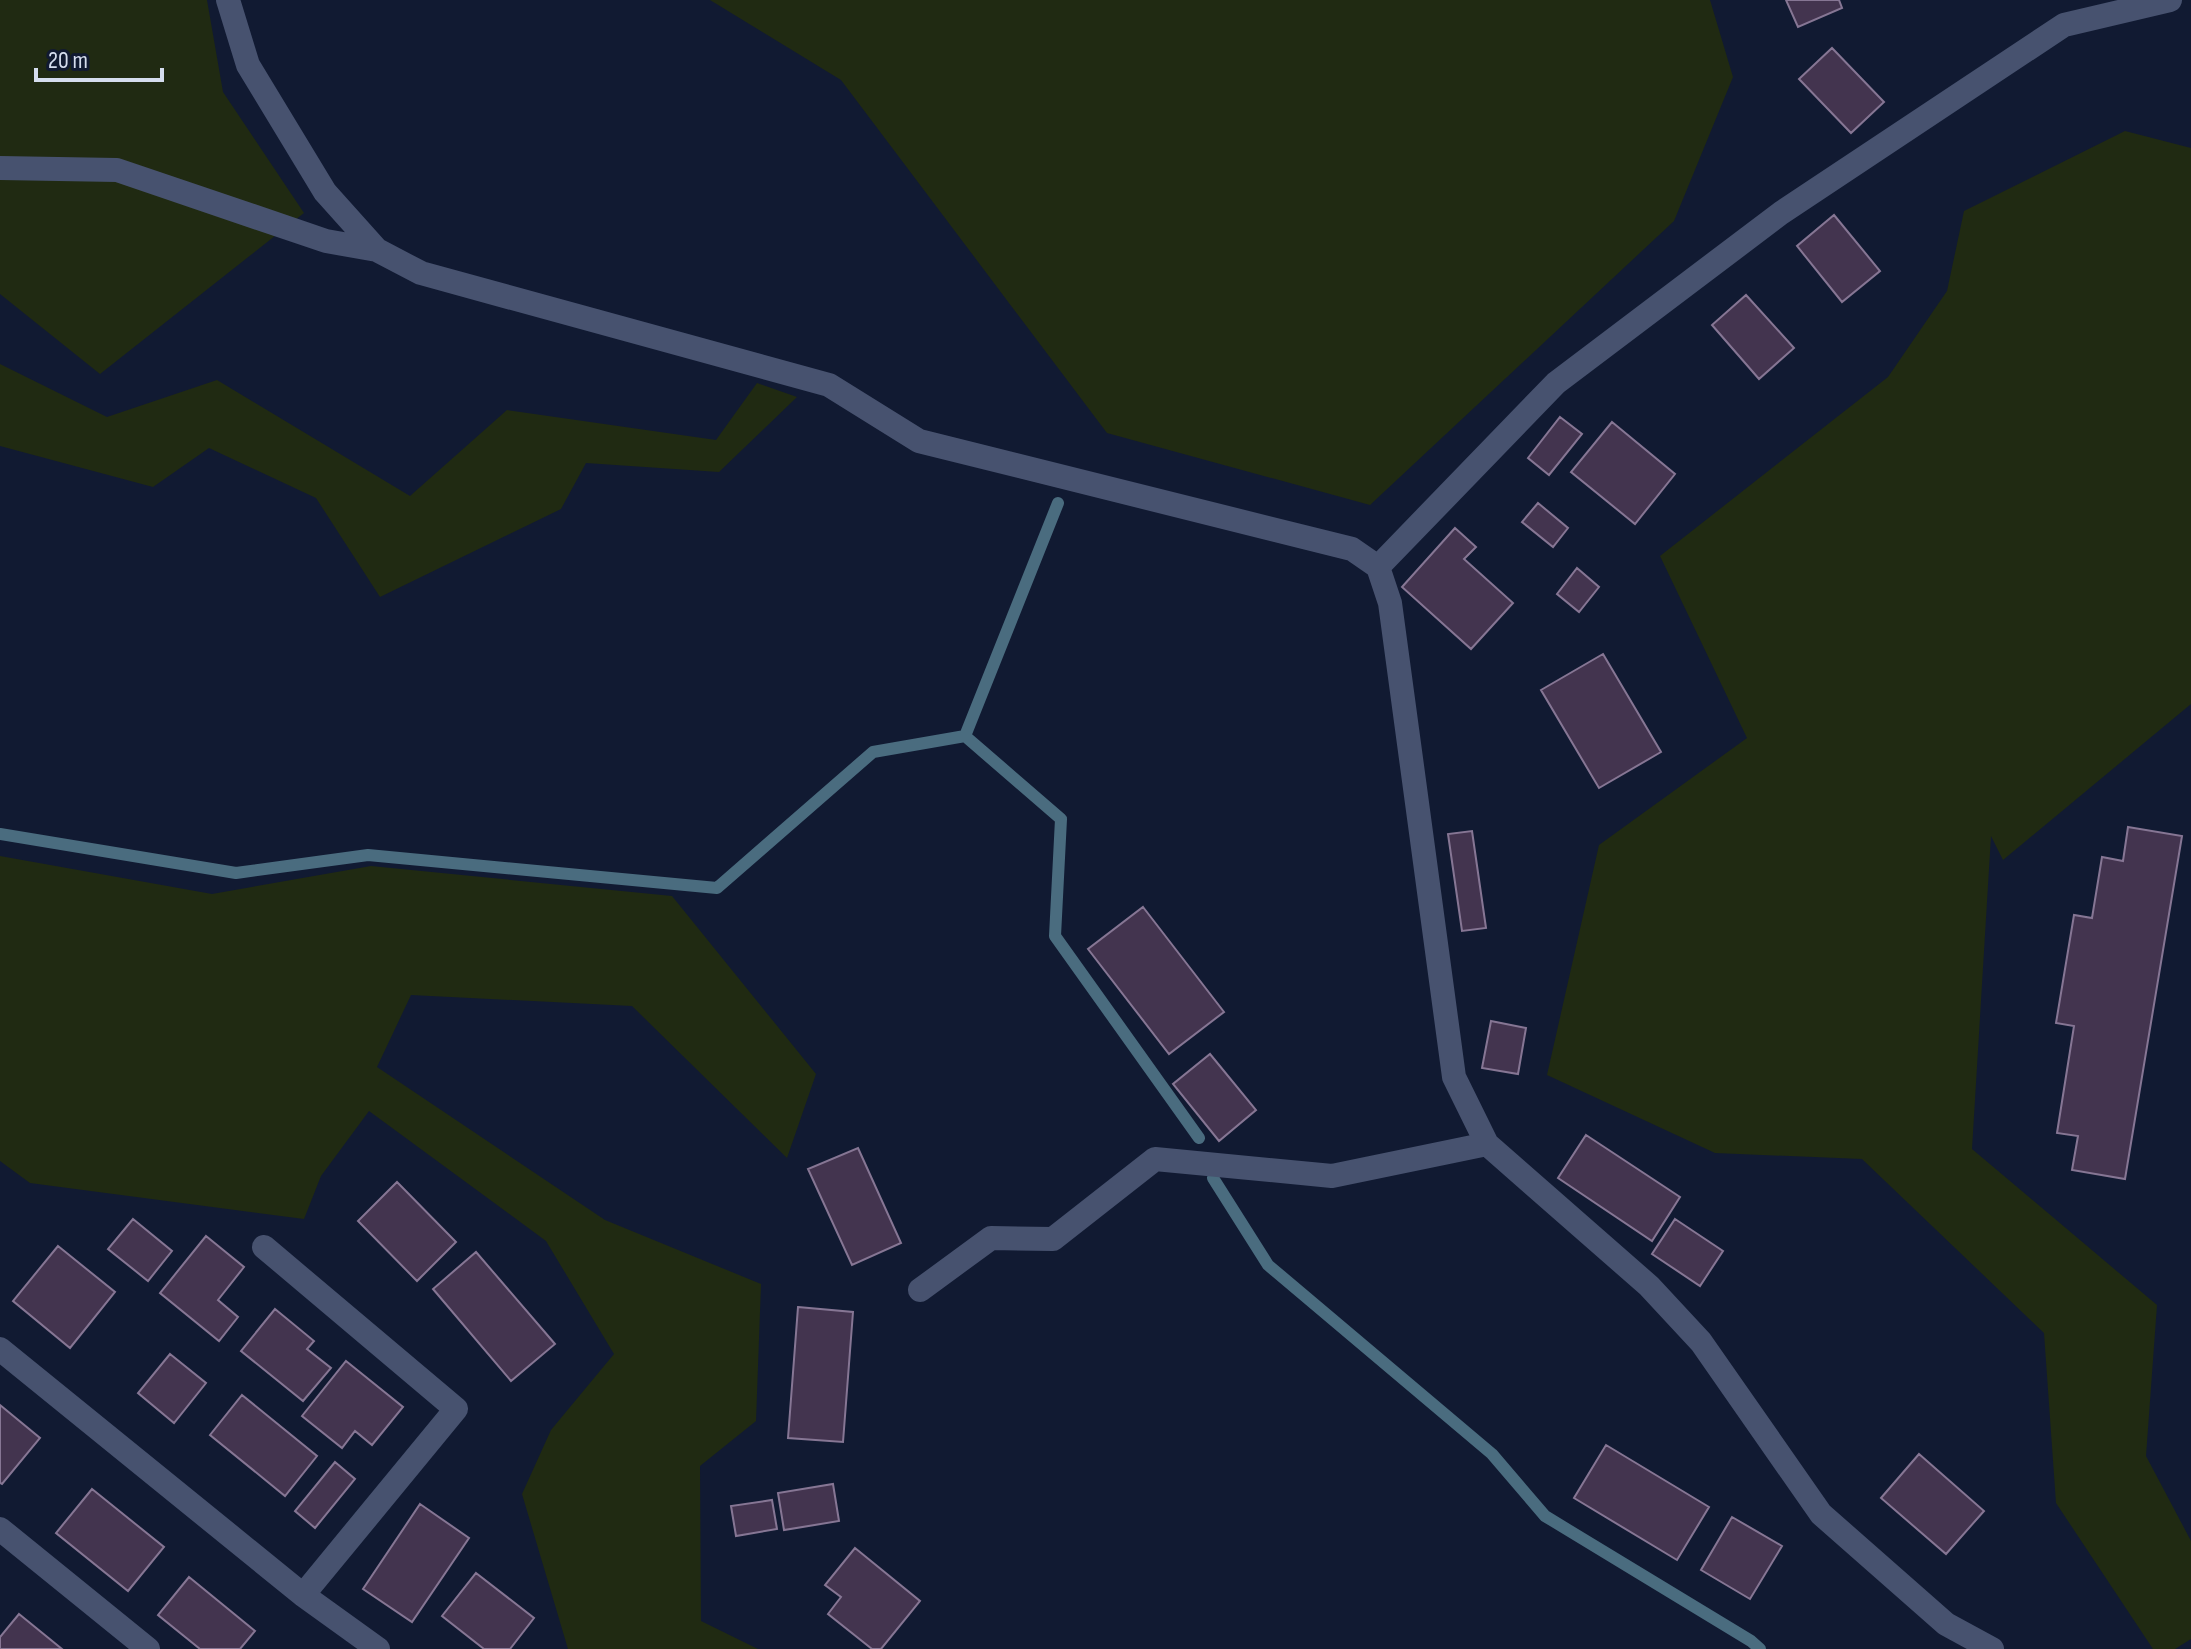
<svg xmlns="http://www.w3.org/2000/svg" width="2191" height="1649" font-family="'Sofia Sans Condensed',sans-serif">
<rect width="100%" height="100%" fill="#111a32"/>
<!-- green -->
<path fill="#202a12" d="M0,0h207l16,92 81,121 -204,161 -100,-80z
M710,0h1000l23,77 -59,144 -304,284 -263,-72 -266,-353z
M2125,131l66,17v556l-188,156 -12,-24 -19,313 185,156 -11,151 45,85v98l-16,10h-22l-97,-146 -12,-170 -182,-174 -147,-6 -168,-78 52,-230 148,-107 -87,-182 228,-179 59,-86 17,-80z
M0,364l107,53 110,-37 193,116 97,-86 209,30 41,-57 40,14 -78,75 -133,-9 -25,46 -181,88 -64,-99 -107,-50 -56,39 -153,-41z
M0,856l212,38 159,-28 301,30 144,178 -29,84 -155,-152 -221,-11 -34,72 228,153 156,64 -5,137 -56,45 1,155 57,28h-190l-46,-155 29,-64 63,-76 -68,-113 -177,-130 -48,65 -17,43 -274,-36 -30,-22z"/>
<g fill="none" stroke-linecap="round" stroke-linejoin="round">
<!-- stream -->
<path stroke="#4a6c7f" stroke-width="12" d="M965,736l93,-233
M0,834l236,39 132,-18 349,33 156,-136 92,-16 96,83 -6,117 144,202
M1213,1178l55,87 224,189 53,62 206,125 9,8"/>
</g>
<!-- building -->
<path fill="#43344f" stroke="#867694" stroke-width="2" d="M1786,0h53l3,8 -44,19z
M1832,48l52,54 -33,31 -52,-54z
M1834,215l46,56 -38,31 -45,-56z
M1746,295l48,53 -35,31 -47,-54z
M1560,417l22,17 -33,41 -21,-17z
M1612,422l63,52 -40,50 -64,-52z
M1538,503l30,25 -15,19 -31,-25z
M1455,528l21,19 -12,12 49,44 -42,46 -69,-62z
M1577,568l22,19 -20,25 -22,-18z
M1603,654l58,98 -62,36 -58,-98z
M2128,827l54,9 -57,343 -53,-9 6,-34 -21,-3 17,-107 -18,-3 18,-108 18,3 10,-61 21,4z
M1472,831l14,97 -24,3 -14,-97z
M1143,907l81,105 -55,42 -81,-105z
M1491,1021l35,7 -8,46 -36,-6z
M1210,1054l46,56 -37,31 -46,-57z
M1586,1135l94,62 -28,44 -94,-63z
M858,1148l43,95 -49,22 -44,-96z
M397,1182l59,60 -39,39 -59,-60z
M133,1219l39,32 -24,30 -40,-32z
M1675,1219l48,32 -23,35 -48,-32z
M206,1236l38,31 -26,33 20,17 -19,24 -59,-48z
M58,1246l57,46 -45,56 -57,-47z
M476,1252l79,92 -44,37 -78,-92z
M798,1307l55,5 -10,130 -55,-4z
M275,1309l39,32 -7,8 24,19 -28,33 -62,-50z
M170,1354l36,29 -32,40 -36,-30z
M346,1361l57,46 -31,38 -17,-14 -13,17 -40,-32z
M242,1395l75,61 -32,40 -75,-61z
M0,1405l40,33 -38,46 -2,-1z
M1606,1445l103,62 -32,53 -103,-62z
M1919,1454l65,57 -38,43 -65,-56z
M335,1462l20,17 -40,49 -20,-17z
M833,1484l6,37 -55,9 -6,-37z
M92,1489l72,58 -36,44 -72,-58z
M772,1500l5,29 -41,7 -5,-30z
M420,1504l49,34 -57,84 -49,-33z
M1732,1517l50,29 -32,53 -49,-29z
M855,1548l65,53 -39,48h-9l-44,-35 13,-17 -16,-12z
M476,1573l58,45 -24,31h-26l-42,-33z
M189,1577l66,54 -15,18h-40l-42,-34z
M19,1614l43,35h-62v-12z"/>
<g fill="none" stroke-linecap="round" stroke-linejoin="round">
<!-- minor -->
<path stroke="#47526f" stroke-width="24" d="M228,0l20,65 77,127 52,58
M0,168l117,2 209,71 51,9 44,23 408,112 90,56 433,108 26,18 12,36 64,474 33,67 162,142 52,56 120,172 125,110 46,25
M1378,567l178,-184 225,-170 283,-188 106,-25
M264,1247l192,162 -153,186
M920,1290l71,-52 62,1 102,-80 177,17 155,-32
M0,1349l303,246 75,54
M0,1529l148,120"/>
</g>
<!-- scale -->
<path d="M36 68v12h126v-12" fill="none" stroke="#d5ddee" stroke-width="4"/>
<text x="48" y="68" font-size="24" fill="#d5ddee" stroke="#111a32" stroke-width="6" paint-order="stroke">20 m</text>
</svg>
